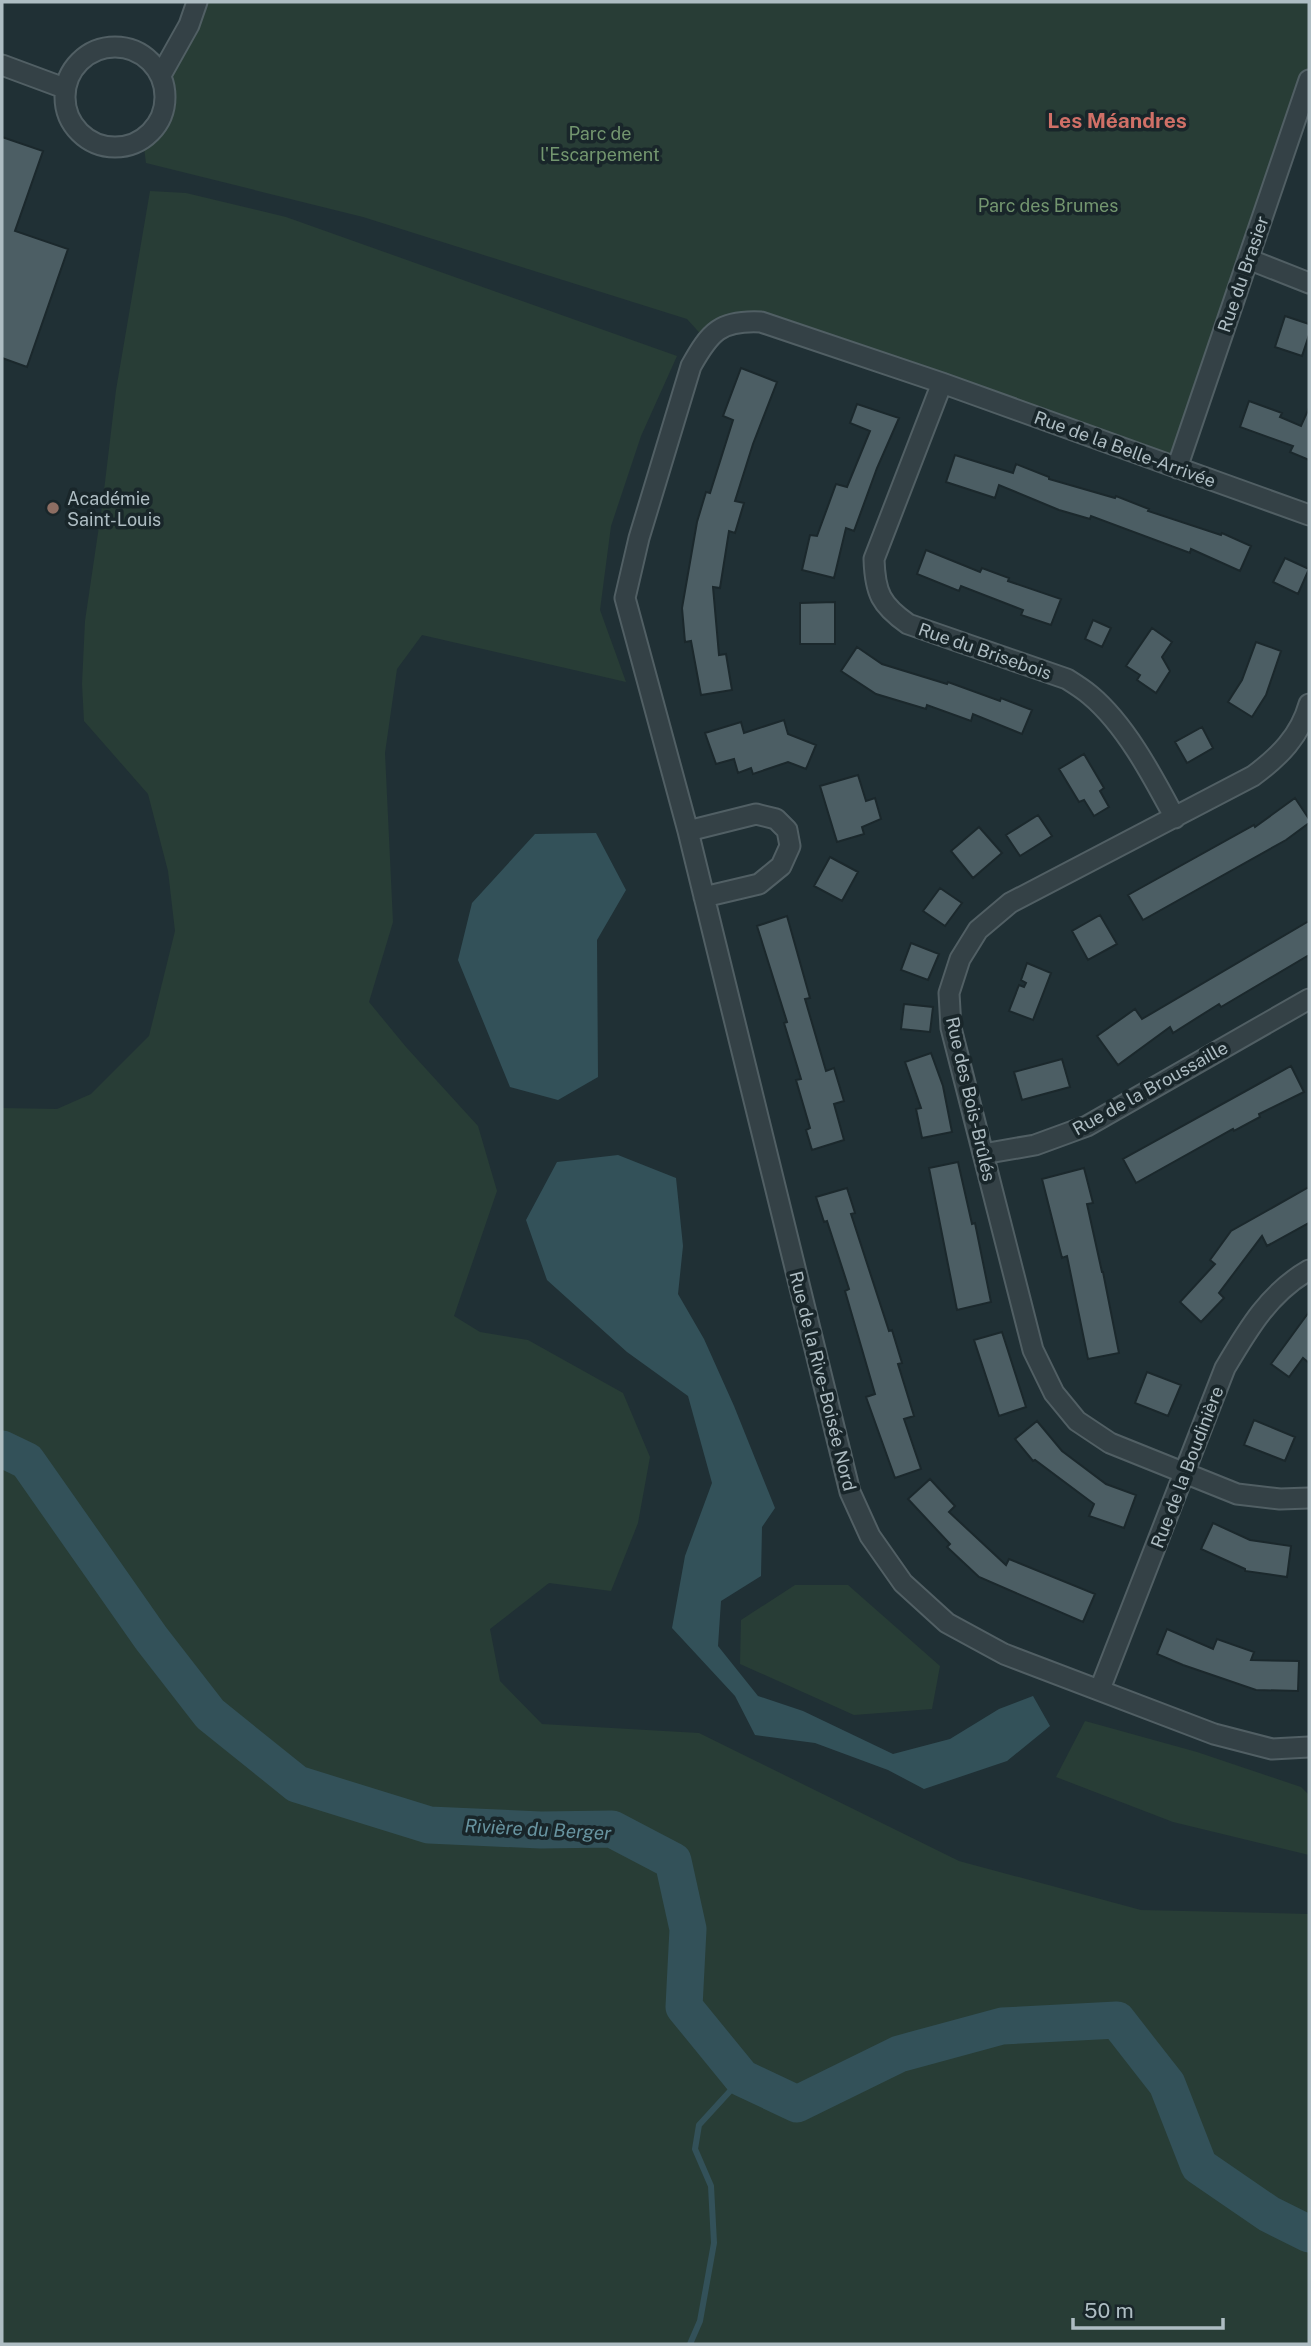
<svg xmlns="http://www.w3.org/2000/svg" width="1311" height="2346" font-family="'Public Sans',sans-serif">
<rect width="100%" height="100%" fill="#203035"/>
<!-- green -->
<path fill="#283d36" d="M197,2h1112v78l-132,388 -416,-146 -55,18 -19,-21 -324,-102 -217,-54 -3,-24 18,-20 5,-23 -5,-21z
M150,191l36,2 100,24 391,139 -36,80 -30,90 -11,84 26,72 -204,-47 -25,34 -12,84 8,169 -24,80 37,45 72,79 19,65 -43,125 26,16 48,8 95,53 27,64 -12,66 -27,68 -62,-8 -59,46 10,52 42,43 157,9 260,128 182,49 168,4v430h-1307v-1236l55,1 34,-15 58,-58 26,-105 -7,-60 -20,-77 -64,-73 -2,-37 3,-63 18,-122 13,-109z
M795,1585h53l92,81 -8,43 -78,6 -114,-51 1,-44z
M1085,1721l112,31 104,35 8,8v60l-136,-33 -117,-45z"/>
<!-- water -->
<path fill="#335159" d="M596,833l30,57 -29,50 1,137 -40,23 -48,-13 -52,-127 14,-57 63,-69z
M618,1155l58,23 7,68 -5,48 26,45 30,67 41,102 -13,19 -1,49 -40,25 -3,45 40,50 45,15 90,43 57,-15 49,-30 34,-13 17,30 -43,35 -83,28 -36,-19 -73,-27 -60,-8 -20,-39 -63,-68 13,-72 27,-73 -24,-87 -61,-44 -80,-72 -21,-60 31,-58z"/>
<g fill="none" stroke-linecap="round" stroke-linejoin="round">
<!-- stream -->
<path stroke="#335159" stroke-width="6" d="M690,2344l10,-23 14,-78 -3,-57 -16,-37 4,-24 43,-47"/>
<!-- river -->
<path stroke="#335159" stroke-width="37" d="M2,1449l25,12 124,177 59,76 87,70 132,41 112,5 71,-1 61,32 15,68 -4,78 58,71 55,26 102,-50 103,-28 115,-6 50,64 32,82 70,48 40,20"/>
</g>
<!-- building -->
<path fill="#4c5e64" stroke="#1b282c" stroke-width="2" d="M2,137l41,14 -28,80 53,18 -41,118 -25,-9z
M1285,316l24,8v11l-7,21 -27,-9z
M741,368l36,14 -24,62 -18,57 9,2 -9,30 -6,-2 -9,57 -7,-1 6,68 7,-1 6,36 -31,5 -10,-54 -6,1 -3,-34 15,-86 9,-30 4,1 23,-73 -10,-4z
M1249,401l33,12 -2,4 21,9 8,-18v52l-19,-8 3,-6 -53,-19z
M857,404l42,14 -22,50 -23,63 -8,-3 -12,50 -32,-8 8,-35 7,1 19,-52 11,3 23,-56 -20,-8z
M955,455l58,18 3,-9 33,13v2l66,19 1,-2 33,13 -1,2 73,24 1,-2 29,13 -11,25 -49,-22 -1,4 -99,-37 -1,3 -31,-9 -60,-25 -4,13 -49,-16z
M926,550l54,22 2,-4 27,10 -1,3 53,18 -10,26 -30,-10 2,-5 -62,-24 -2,5 -42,-17z
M1285,558l24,11 -11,25 -25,-12z
M835,602v42h-35v-41z
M1093,620l18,8 -9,19 -17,-8z
M1152,628l20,14 -10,15 8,14 -14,22 -19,-13 3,-5 -14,-9z
M1256,642l25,9 -15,44 -14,22 -24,-15 14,-22z
M857,647l25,17 65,20 1,-2 52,19 1,-3 31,12 -10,24 -49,-20 -2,7 -44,-16 -1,4 -50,-15 -35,-23z
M784,720l4,14 28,11 -10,24 -18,-7 -35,12 -2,-6 -13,5 -4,-14 -18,5 -11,-31 36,-11 3,11z
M1202,727l11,21 -26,15 -12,-21z
M1084,754l20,34 -4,3 9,16 -15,9 -10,-16 -5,2 -20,-33z
M858,775l8,26 9,-3 6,21 -19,8 2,7 -27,8 -17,-56z
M1295,798l14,21v4l-23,17 -143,80 -15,-25 126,-70 1,2z
M1038,815l14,21 -32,20 -14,-21z
M979,827l23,26 -29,25 -22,-27z
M830,857l28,15 -16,29 -28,-15z
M940,888l22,15 -17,23 -22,-15z
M1100,915l17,29 -29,16 -16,-29z
M787,916l23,82 -5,1 21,72 8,-3 10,33 -10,3 10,36 -32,10 -6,-20 4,-2 -14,-48 5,-1 -17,-56 3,-1 -30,-96z
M1309,921v34l-88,52 -2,-3 -46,29 -3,-6 -52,38 -21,-29 38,-27 7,10z
M911,943l28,11 -11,26 -27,-10z
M1027,963l24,10 -18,47 -24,-9 10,-26 5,2 2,-4 -5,-3z
M904,1004l29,3 -3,25 -29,-3z
M931,1053l12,33 9,46 -30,6 -6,-29 5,-1 -16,-46z
M1062,1059l8,28 -48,13 -8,-28z
M1291,1066l13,26 -45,22 1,3 -26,14 -1,-2 -97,54 -13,-24z
M958,1162l14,62 3,-1 16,79 -34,8 -28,-142z
M1084,1168l9,35 -6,1 15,68h1l16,81 -31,6 -21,-103 -5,2 -20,-79z
M1309,1187v36l-42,23 -5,-10 -43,57 5,5 -23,24 -21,-20 35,-38 -5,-4 21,-29z
M847,1188l8,25 -4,1 38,117 3,-1 10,33 -4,1 16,52 -10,3 17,50 -26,9 -29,-81 9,-3 -30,-103 4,-2 -22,-68 -3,1 -8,-25z
M1309,1312v51l-6,-5 -14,19 -18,-13z
M1002,1332l24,75 -27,9 -25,-76z
M1147,1372l34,13 -13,31 -33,-13z
M1254,1420l41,17 -10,24 -41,-16z
M1037,1421l25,30 44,33 30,11 -12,33 -35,-12 5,-12 -59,-44 -2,1 -18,-22z
M930,1479l25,27 -6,6 57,53 3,-6 86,35 -12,28 -104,-45 -32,-30 3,-3 -42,-45z
M1213,1523l37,17 41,6 -4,31 -42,-6v-2l-44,-20z
M1167,1629l46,20 4,-10 37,13 -3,8 48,1 -1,30 -42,-1 -73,-25 -26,-11z"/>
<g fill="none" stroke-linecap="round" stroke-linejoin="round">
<!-- minor casing -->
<g stroke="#515f64" stroke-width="23">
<path id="minor" d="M65 97a50 50 0 1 1 100 0a50 50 0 1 1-100 0Z
M2,65l62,23
M161,75l28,-50 8,-23
M1248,259l61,24
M942,383l-68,176c1,34 7,46 34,65l159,55c8,5 16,10 23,16 36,30 63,82 85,123
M1177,468l132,-388
M1309,515l-367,-132 -181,-61c-41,-2 -51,10 -70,44l-52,172 -14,60 63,233 162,661 20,44 33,47 44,40 57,31 210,80 58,15 37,-2
M1309,704c-9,32 -30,53 -56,72l-243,127 -32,27 -18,29 -11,34 2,35 82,322 21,43 23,28 33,22 127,51 43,5 29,-1
M688,831l68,-17 20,5 11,11 3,16 -9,20 -22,18 -55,13
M983,1154l52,-9 52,-19 222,-127
M1100,1689l125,-321c23,-39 44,-75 84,-98"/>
</g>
<!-- minor -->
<use href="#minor" stroke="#344146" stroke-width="19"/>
</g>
<!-- markers -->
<circle fill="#8d6e63" stroke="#19262a" stroke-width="2.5" cx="53" cy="508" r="7"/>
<g text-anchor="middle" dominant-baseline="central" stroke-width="7" stroke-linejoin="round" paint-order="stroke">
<!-- park labels -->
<g font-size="18" fill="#73966f" stroke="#19262a">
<text x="600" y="133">Parc de<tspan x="600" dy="21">l'Escarpement</tspan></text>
<text x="1048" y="205">Parc des Brumes</text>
</g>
<!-- street labels -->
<g font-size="18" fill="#aebdc3" stroke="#19262a">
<text transform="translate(1243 274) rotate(-71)">Rue du Brasier</text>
<text transform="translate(1125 449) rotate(20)">Rue de la Belle-Arrivée</text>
<text transform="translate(985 651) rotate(19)">Rue du Brisebois</text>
<text transform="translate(1150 1088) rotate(-29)">Rue de la Broussaille</text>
<text transform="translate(971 1099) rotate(77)">Rue des Bois-Brûlés</text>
<text transform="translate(823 1381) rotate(76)">Rue de la Rive-Boisée Nord</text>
<text transform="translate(1187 1467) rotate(-69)">Rue de la Boudinière</text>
</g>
<!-- poi labels -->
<g font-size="18" fill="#aebdc3" stroke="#19262a" text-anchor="start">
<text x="67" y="498">Académie<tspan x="67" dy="21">Saint-Louis</tspan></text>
</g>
<!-- water labels -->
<g font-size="19" font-style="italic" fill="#6894a0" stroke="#19262a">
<text transform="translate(538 1829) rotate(3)">Rivière du Berger</text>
</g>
<!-- quarter labels -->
<g font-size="21" font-weight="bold" fill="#d07067" stroke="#19262a">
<text x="1117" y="120">Les Méandres</text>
</g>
</g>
<!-- border -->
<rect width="1311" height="2346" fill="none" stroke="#aebdc3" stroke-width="7"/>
<!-- scale -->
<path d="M1073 2318v10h150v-10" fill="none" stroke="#aebdc3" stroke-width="3.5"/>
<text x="1084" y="2318" font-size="21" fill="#aebdc3" stroke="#19262a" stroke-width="5" paint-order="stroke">50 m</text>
</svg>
